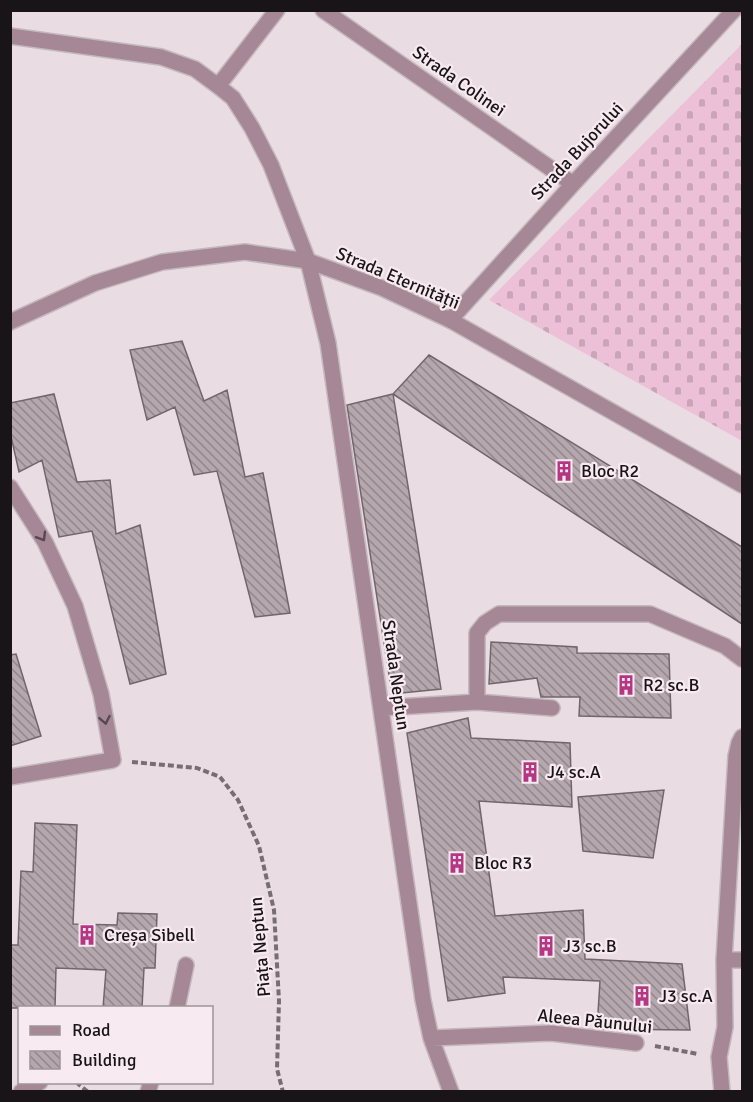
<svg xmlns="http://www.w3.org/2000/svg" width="753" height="1102" font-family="Signika,sans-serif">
<defs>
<pattern id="cemetery-stones" width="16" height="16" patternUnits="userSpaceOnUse" patternTransform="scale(1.5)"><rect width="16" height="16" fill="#ecc0d6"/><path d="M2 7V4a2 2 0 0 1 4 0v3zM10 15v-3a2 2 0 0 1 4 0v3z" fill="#caa4b7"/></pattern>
<pattern id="building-back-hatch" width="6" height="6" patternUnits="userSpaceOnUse" patternTransform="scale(1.5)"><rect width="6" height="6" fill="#b4a7ad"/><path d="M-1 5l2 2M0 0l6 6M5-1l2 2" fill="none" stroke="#92878c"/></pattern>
</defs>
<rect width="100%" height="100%" fill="#eadce3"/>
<!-- cemetery -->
<path fill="url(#cemetery-stones)" d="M742,44v397l-253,-141z"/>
<!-- building -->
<path fill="url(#building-back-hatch)" stroke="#72666c" stroke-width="1.5" d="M182,341l22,60 23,-11 18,87 18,-4 27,140 -35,4 -38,-146 -23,4 -19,-68 -28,13 -17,-70z
M429,355l313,192v77l-349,-230z
M54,394l23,88 33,-2 6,54 24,-9 26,149 -36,10 -38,-153 -33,6 -17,-77 -23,12 -9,-40v-29z
M393,394l48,295 -49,5 -45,-289z
M491,642l86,5v6l92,1 2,64 -92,-2 1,-19h-39l-4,-19 -48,6z
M16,654l25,82 -31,10v-91z
M468,718l3,20 99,5 2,64 -93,-6 16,115 88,-6 2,49 97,5 8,66 -93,-1 3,-48 -97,-4 2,16 -57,8 -41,-268z
M664,790l-11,68 -70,-7 -5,-54z
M35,823l42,2 -4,99 44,1 1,-12 39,1 -2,54h-11l-2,40h-39l3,-38 -50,-2 -1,40h-45v-63h8l3,-74 12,1z"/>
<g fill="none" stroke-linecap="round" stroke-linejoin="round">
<!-- minor casing -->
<g stroke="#c4b8be" stroke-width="18">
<path id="minor" d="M323,10l250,174
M10,36l151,21 34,12 23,17 15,12 19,30 19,37 37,96 20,82 95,657 8,38 20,54
M218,86l59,-76
M450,320l123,-136 161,-174
M10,487l35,55 30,64 26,88 12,66 -103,17
M477,702v-69l8,-10 14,-9h151l75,32 17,13
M381,708l96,-6 75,6
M724,960h18
M177,1008l9,-43
M431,1038l120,-5 85,10
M21,1092l19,-10
M148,1092l3,-10
M722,1092l-3,-35 6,-30 -1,-67 12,-204 3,-13 3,-6"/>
</g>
<!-- tertiary casing -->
<g stroke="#c4b8be" stroke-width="18">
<path id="tertiary" d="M10,322l85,-39 67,-21 83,-10 63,9 74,27 68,32 292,165"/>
</g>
<!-- path -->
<path stroke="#776e73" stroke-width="4" stroke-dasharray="6 3" stroke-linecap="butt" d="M132,762l65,6 23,9 18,23 21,46 15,64 5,91 -2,68 6,23
M655,1046l43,8
M76,1082l12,10"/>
<!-- minor -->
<use href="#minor" stroke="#a58796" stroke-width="15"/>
<!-- tertiary -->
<use href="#tertiary" stroke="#a58796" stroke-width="15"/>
</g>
<!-- one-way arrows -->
<defs><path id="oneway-chevron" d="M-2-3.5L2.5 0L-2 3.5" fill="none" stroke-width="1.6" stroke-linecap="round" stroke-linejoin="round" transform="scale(1.5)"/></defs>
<g stroke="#584850">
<use href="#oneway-chevron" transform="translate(42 537) rotate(59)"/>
<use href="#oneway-chevron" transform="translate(105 720) rotate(79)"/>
</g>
<!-- icons -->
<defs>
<g id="building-bare" transform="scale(1.62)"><path d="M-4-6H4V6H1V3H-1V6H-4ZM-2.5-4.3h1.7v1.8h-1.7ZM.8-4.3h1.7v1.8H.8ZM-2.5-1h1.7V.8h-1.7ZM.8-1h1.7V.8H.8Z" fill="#b53784" stroke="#f7eaf0" stroke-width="2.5" paint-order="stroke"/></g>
</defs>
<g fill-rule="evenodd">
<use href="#building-bare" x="564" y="471"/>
<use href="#building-bare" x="626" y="685"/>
<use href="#building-bare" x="530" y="772"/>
<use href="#building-bare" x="457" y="863"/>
<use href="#building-bare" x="87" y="935"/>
<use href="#building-bare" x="546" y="946"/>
<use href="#building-bare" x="642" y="996"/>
</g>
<g text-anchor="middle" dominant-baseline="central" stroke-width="4.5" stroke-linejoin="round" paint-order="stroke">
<!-- street labels -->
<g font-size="18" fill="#191417" stroke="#f7eaf0">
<text transform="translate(459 81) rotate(35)">Strada Colinei</text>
<text transform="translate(577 151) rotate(-47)">Strada Bujorului</text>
<text transform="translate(398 278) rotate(23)">Strada Eternității</text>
<text transform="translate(396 675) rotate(82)">Strada Neptun</text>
<text transform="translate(260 947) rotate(-95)">Piața Neptun</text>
<text transform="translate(595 1021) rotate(6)">Aleea Păunului</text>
</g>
<!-- poi labels -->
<g font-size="18" fill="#191417" stroke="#f7eaf0" text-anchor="start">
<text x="581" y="471">Bloc R2</text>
<text x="643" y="685">R2 sc.B</text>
<text x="547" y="772">J4 sc.A</text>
<text x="474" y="863">Bloc R3</text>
<text x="104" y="935">Creșa Sibell</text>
<text x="563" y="946">J3 sc.B</text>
<text x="659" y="996">J3 sc.A</text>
</g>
</g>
<!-- border -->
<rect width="753" height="1102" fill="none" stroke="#191417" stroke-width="24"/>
<!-- legend -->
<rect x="18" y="1006" width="195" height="78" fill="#f7eaf0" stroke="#9e9499" stroke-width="1.5"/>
<rect x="30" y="1026" width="30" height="9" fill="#a58796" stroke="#9e9499" stroke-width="1.5"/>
<text x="72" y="1036" font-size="18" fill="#191417">Road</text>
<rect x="30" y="1051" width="30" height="18" fill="url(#building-back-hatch)" stroke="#9e9499" stroke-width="1.5"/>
<text x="72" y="1066" font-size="18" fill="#191417">Building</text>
</svg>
